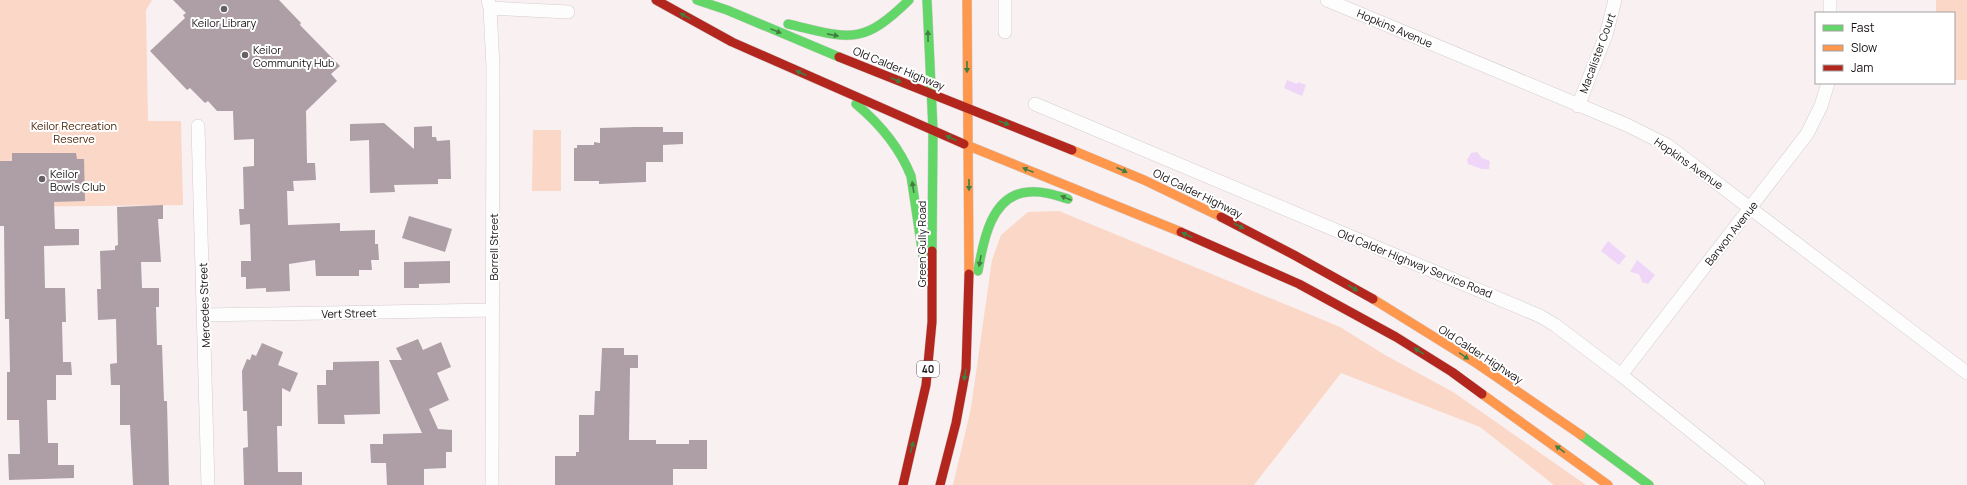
<svg xmlns="http://www.w3.org/2000/svg" width="1967" height="485" font-family="Manrope,sans-serif">
<rect width="100%" height="100%" fill="#f9f0f2"/>
<!-- green -->
<path fill="#fad7c6" d="M0,0h152l-6,10 2,111h33l2,84 -183,2z
M1936,0h31v80h-13v-67h-18z
M533,130h28v61h-29z
M1059,211l281,116 45,28 68,37 133,93h-32l-74,-58 -139,-54 -87,112h-301l18,-77 21,-148 9,-25 27,-23z"/>
<!-- water -->
<path fill="#efd5f7" d="M1287,80l10,4 1,-2 8,3 -4,11 -18,-8z
M1477,152l5,6 8,3 -1,8h-7l-14,-5 -1,-4 4,-7z
M1608,241l18,15 -7,9 -18,-14z
M1637,260l18,15 -7,9 -6,-2 -3,-8 -9,-2z"/>
<!-- building -->
<path fill="#ae9fa7" d="M173,0h106l22,23 -1,2 40,41 -9,8 6,7 -31,30 1,52h8l1,17 -23,1 1,10h-7l1,34 52,-2v8l35,-1v14h3l1,16h-8l1,10h-13v6h-43l-1,-16 -26,4 1,27 -24,1v-4l-20,1v-12h-5v-16h10l-1,-37 -10,1 -1,-16h5l-1,-42 11,-1v-27l-20,1 -1,-29h-16l-9,-10 -3,2 -15,-15 -3,2 -37,-39 35,-33 -2,-3 3,-2z
M384,123l30,26v-22l18,-1v11h4l1,4 13,-1 1,39h-13v5l-44,1 1,7 -25,1 -1,-53 -19,1v-17z
M635,127h28v5h20v12l-20,1v17h-17v20l-47,2v-3h-25v-33h3v-3h17v-3l6,1v-15z
M12,153h64l1,6h7l1,42 -31,1 1,27h24v16l-35,1 1,42h20l1,34h-4l1,40h8l1,13h-16v25h-9l1,43h10v22h16v13l-65,2 -1,-26h12l-1,-34h-12v-48h3l-1,-53h-4l-1,-93h-4v-65h12z
M163,205v14h-5l3,43h-20l1,26h17v19h-3l1,38h5l2,56h3l2,84h-36l-3,-60h-10v-40h-9l-1,-21 7,-1 -1,-44 -18,1 -1,-31h4l-1,-38 15,-1v-4l3,-1 -1,-38z
M409,216l43,13 -7,23 -43,-14z
M450,261v22l-31,1v4h-15v-26z
M418,339l5,11 18,-8 10,25 -14,6 12,27 -20,9 9,20 14,1v22h-6v16l-22,1v16h-37l-1,-22h-15l-1,-19h13v-10l39,-1 -33,-73h13l-6,-12z
M262,343l21,9 -5,13 20,8 -8,19 -8,-4v38h-5l1,46h24v13h-58l-1,-37 5,-1 -1,-36h-4l-1,-40 5,-12 3,1 2,-6 4,2z
M602,348h22v7h14v13h-8l-1,72h27v4h33v-4h18v29h-34v16h-118v-29h21v-4h3v-37h15l1,-24h5z
M379,361l1,53 -36,1 1,9h-27l-1,-39h9v-15h7v-8z"/>
<g fill="none" stroke-linecap="round" stroke-linejoin="round">
<!-- street casing -->
<g stroke="#d3cccd" stroke-width="14">
<path id="street" d="M488,0l2,8 3,59 -1,418
M1005,0v32
M1327,0l300,125 40,20 300,228
M1830,0v13
M490,8l78,4
M1035,104l505,212 15,9 66,50 137,110
M1578,106l28,-71 9,-35
M198,126l10,359
M204,315l289,-5
M1621,375l186,-241 14,-28 7,-23"/>
</g>
<!-- fast casing -->
<g stroke="#d3cccd" stroke-width="10">
<path id="fast" d="M697,0l30,10 112,47
M927,0l6,130 -1,121
M788,24c61,14 73,23 121,-24
M856,104c24,20 43,42 55,72l12,80
M978,271c5,-29 13,-77 51,-79 14,-1 26,3 39,7
M1581,435l68,50"/>
</g>
<!-- slow casing -->
<g stroke="#d3cccd" stroke-width="10">
<path id="slow" d="M967,0l2,274
M964,144l217,88
M1072,150l72,30 77,37
M1373,299l103,64 105,72
M1482,394l126,91"/>
</g>
<!-- jam casing -->
<g stroke="#d3cccd" stroke-width="10">
<path id="jam" d="M656,0l76,42 232,102
M839,57l233,93
M1221,217l73,38 79,44
M1181,232l118,52 97,53 56,35 30,22
M903,485l23,-100 6,-63v-71
M940,485l16,-62 10,-54 3,-95"/>
</g>
<!-- street -->
<use href="#street" stroke="#fefdfd" stroke-width="13"/>
<!-- fast -->
<use href="#fast" stroke="#63d668" stroke-width="9"/>
<!-- slow -->
<use href="#slow" stroke="#ff974d" stroke-width="9"/>
<!-- jam -->
<use href="#jam" stroke="#b3261e" stroke-width="9"/>
</g>
<!-- one-way arrows -->
<defs><path id="oneway-solid" d="M-6-.8H1V-3.2L6.5 0L1 3.2V.8H-6Z"/></defs>
<g fill="#427e42">
<use href="#oneway-solid" transform="translate(685 16) rotate(-151)"/>
<use href="#oneway-solid" transform="translate(776 31) rotate(22)"/>
<use href="#oneway-solid" transform="translate(833 35) rotate(11)"/>
<use href="#oneway-solid" transform="translate(928 36) rotate(-91)"/>
<use href="#oneway-solid" transform="translate(967 67) rotate(90)"/>
<use href="#oneway-solid" transform="translate(801 73) rotate(-156)"/>
<use href="#oneway-solid" transform="translate(896 80) rotate(23)"/>
<use href="#oneway-solid" transform="translate(1004 123) rotate(21)"/>
<use href="#oneway-solid" transform="translate(951 138) rotate(-156)"/>
<use href="#oneway-solid" transform="translate(1028 170) rotate(-158)"/>
<use href="#oneway-solid" transform="translate(1122 170) rotate(24)"/>
<use href="#oneway-solid" transform="translate(969 185) rotate(90)"/>
<use href="#oneway-solid" transform="translate(913 187) rotate(-99)"/>
<use href="#oneway-solid" transform="translate(1066 198) rotate(-158)"/>
<use href="#oneway-solid" transform="translate(1239 226) rotate(28)"/>
<use href="#oneway-solid" transform="translate(1187 235) rotate(-156)"/>
<use href="#oneway-solid" transform="translate(980 261) rotate(100)"/>
<use href="#oneway-solid" transform="translate(1353 288) rotate(30)"/>
<use href="#oneway-solid" transform="translate(1419 351) rotate(-148)"/>
<use href="#oneway-solid" transform="translate(1464 356) rotate(34)"/>
<use href="#oneway-solid" transform="translate(965 375) rotate(100)"/>
<use href="#oneway-solid" transform="translate(912 447) rotate(-76)"/>
<use href="#oneway-solid" transform="translate(1560 449) rotate(-144)"/>
</g>
<!-- markers -->
<g fill="#676062" stroke="#fff" stroke-width="1.5">
<circle cx="224" cy="9" r="4"/>
<circle cx="245" cy="55" r="4"/>
<circle cx="42" cy="179" r="4"/>
</g>
<g text-anchor="middle" dominant-baseline="central" stroke-width="4" stroke-linejoin="round" paint-order="stroke">
<!-- shield labels -->
<rect fill="#fff" stroke="#5e5a5a" stroke-width="1" x="917" y="361" width="22" height="16" rx="3"/>
<g font-size="10" font-weight="bold" fill="#191314">
<text x="928" y="369">40</text>
</g>
<!-- poi labels -->
<g font-size="11" fill="#191314" stroke="#fff" text-anchor="start">
<text x="224" y="22" text-anchor="middle">Keilor Library</text>
<text x="253" y="49">Keilor<tspan x="253" dy="13">Community Hub</tspan></text>
<text x="50" y="173">Keilor<tspan x="50" dy="13">Bowls Club</tspan></text>
</g>
<!-- street labels -->
<g font-size="11" fill="#191314" stroke="#fff">
<text transform="translate(1395 28) rotate(23)">Hopkins Avenue</text>
<text transform="translate(1597 53) rotate(-70)">Macalister Court</text>
<text transform="translate(899 68) rotate(22)">Old Calder Highway</text>
<text transform="translate(1689 163) rotate(35)">Hopkins Avenue</text>
<text transform="translate(1198 193) rotate(26)">Old Calder Highway</text>
<text transform="translate(1731 233) rotate(-52)">Barwon Avenue</text>
<text transform="translate(921 244) rotate(-90)">Green Gully Road</text>
<text transform="translate(493 247) rotate(-90)">Borrell Street</text>
<text transform="translate(1415 263) rotate(22)">Old Calder Highway Service Road</text>
<text transform="translate(204 305) rotate(-92)">Mercedes Street</text>
<text transform="translate(349 313) rotate(-1)">Vert Street</text>
<text transform="translate(1481 354) rotate(33)">Old Calder Highway</text>
</g>
<!-- park labels -->
<g font-size="11" fill="#461e01" stroke="#fff">
<text x="74" y="125">Keilor Recreation<tspan x="74" dy="13">Reserve</tspan></text>
</g>
</g>
<!-- legend -->
<rect x="1815" y="12" width="140" height="72" fill="#ffffff" stroke="#a3a1a1"/>
<rect x="1823" y="25" width="20" height="6" fill="#63d668" stroke="#a3a1a1"/>
<text x="1851" y="32" font-size="12" fill="#191314">Fast</text>
<rect x="1823" y="45" width="20" height="6" fill="#ff974d" stroke="#a3a1a1"/>
<text x="1851" y="52" font-size="12" fill="#191314">Slow</text>
<rect x="1823" y="65" width="20" height="6" fill="#b3261e" stroke="#a3a1a1"/>
<text x="1851" y="72" font-size="12" fill="#191314">Jam</text>
</svg>
